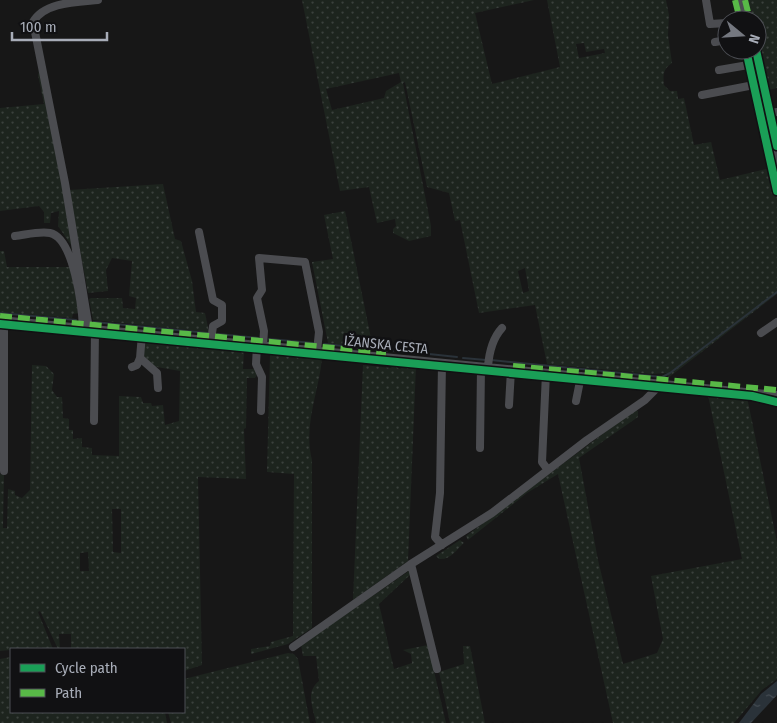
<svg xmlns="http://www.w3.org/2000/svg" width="777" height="723" font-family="'Fira Sans Condensed',sans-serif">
<defs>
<pattern id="grass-dots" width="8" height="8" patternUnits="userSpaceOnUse" patternTransform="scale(1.25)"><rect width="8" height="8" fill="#1d241e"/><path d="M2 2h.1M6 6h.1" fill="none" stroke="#3b413d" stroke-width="1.8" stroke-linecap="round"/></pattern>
<pattern id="water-ripples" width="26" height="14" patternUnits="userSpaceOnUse" patternTransform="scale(1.25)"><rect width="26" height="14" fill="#2a3239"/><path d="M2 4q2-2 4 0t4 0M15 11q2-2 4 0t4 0" fill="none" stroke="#464d54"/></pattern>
</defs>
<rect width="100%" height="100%" fill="#171717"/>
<!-- grass -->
<path fill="url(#grass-dots)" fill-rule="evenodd" d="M302,0h232l-59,13 17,71 68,-17 -13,-67h119l3,15 -1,20 4,28c-9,6 -9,12 -8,22l6,6h7l1,8 6,-1 10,47 17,-3 9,38 50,-12 7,29v97l-109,84v-5l-17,1 -104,-10 -12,-59 -56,8 -19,-93 -5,1 -6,-28 -22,-6 -22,-105 -2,1 28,143v10l-22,5 -16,-8v-4l3,-3 -1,-7 -18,4 -8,-36 -29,4zM584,43l2,9 18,-3 1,4 -26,5 -3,-14zM399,73l2,9 -15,9 -2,7 -52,12 -6,-21zM525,268l4,23 -6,2 -5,-22z
M746,0h31v88l-12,3 -9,-41 1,-30h-7z
M40,65l12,53 24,153 -5,-26 -13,-19 1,-15 -8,2 -1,10h-6v-11l-5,-6 -39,5v-103l44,-4 -6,-29z
M163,184l12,55 6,2 11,40 4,31 9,1 4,19 -116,-12 -4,-21 2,-1h31l1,10 12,1 1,-11 -7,-2 3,-35 -20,-3 -6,12 2,21 -20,2 -19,-103z
M345,211l27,132h-6l-3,4 -35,-4 -16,-81 21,-3 -9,-44z
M0,251h4l3,16h63l9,46 -6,1 -1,4 -72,-6z
M145,341l99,10 -1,18h12l2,6 -2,3h-8l-1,50 -2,1 2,50 -48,-2 4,188 -18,6v-22h-113v-15h-12l1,15h-2l-18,-38 -2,1 15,37h-10l-1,-2 -42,4v-177l4,1 -1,53h4l1,-39 7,2v4l7,3 8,-8 2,-125 14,1 8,8 -2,16 5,7h5l1,21 6,1v11h4v9l9,-1v9l10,1v7l27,1v-60l22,1 2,6h8l1,3 11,-1 2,20 14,-4 1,-50 -29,-5 -8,-10zM112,509h9v44l-8,-1zM88,552l1,19h-9v-18z
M270,354l52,4c-3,34 -19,67 -10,102v168l-24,16 -37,10v-5l19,-3 1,-4 22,-6 1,-162 -27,-2z
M363,365l28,3 2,-3 7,4 3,-3h13l-8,195 -55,39z
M708,395l39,2 30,145v137l-15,11 -28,33h-121l-55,-249 -31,19 -59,47 -2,-4 169,-126 3,1v6l-59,41 19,102 25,104 34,-11 6,-14 -12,-63 91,-17z
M460,540l4,3c-8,7 -13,17 -25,16l-3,-3z
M409,571l1,4 -31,29 15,65 18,-6 -1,-9 -8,-4 25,-5 18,78h-130c-3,-16 -11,-31 3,-42l-3,-25h-13l-2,-11z
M463,646h7l15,77h-35l-11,-51 25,-8z
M288,653l6,1 4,5 12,64h-139l-3,-11h16v-33z
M11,657v55h154l2,11h-167v-64z"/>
<!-- water -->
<path fill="url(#water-ripples)" d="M777,681v14l-26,28h-12l22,-29z"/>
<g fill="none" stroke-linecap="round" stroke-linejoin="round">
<!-- stream -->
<path stroke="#2a3239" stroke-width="2" d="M0,313l76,7
M94,322l114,11
M218,334l40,4
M269,339l44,4
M324,344l69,7
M400,351l21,3
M429,354l28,3
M463,358l23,2
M491,360l171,17 8,-4 107,-81"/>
<!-- minor -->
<path stroke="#4b4c50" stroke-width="8" d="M706,0l4,24 17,-1
M740,0l5,20
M715,42l12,-2
M751,50l26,116
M719,70l35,-6
M702,95l57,-11
M765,114l12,-2
M199,232l14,68 9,5v16l-9,5 -2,15
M15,236c10,-1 24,-5 35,-3 24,5 32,74 33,95
M0,320l777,75
M4,321v150
M89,329l-24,-146 -32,-161c11,-20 44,-20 65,-22
M761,333l16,-11
M142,334l-2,24 17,15 1,15
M257,345l-1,19 6,13 -1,34
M263,346l1,-15 -7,-33 5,-8 -3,-32 46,4 14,70 -2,19
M442,363l-2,130 -5,44 7,8
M132,367l5,-2 3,-7
M488,367c1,-14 4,-28 14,-39
M546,373l-4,89 6,8
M576,401l5,-25
M509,405l2,-35
M94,421l1,-92
M480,448l1,-81
M411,564l26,105
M293,647l118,-83 81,-51 95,-73 58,-40 16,-16"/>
<!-- quiet -->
<path stroke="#58b947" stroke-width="6" stroke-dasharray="12 6" stroke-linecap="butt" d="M735,0l5,20
M745,0l5,20
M0,316l386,37
M513,366l264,24"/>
<!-- cycleway casing -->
<g stroke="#111113" stroke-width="11">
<path id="cycleway" d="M746,50l31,141
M756,50l21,96
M0,324l752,72 25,6"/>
</g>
<!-- cycleway -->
<use href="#cycleway" stroke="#1a9f57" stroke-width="8"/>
</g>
<g text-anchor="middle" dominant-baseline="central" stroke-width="5" stroke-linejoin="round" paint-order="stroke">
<!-- street labels -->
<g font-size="14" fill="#a8adb8" stroke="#111113">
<text transform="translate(386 345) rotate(6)">IŽANSKA CESTA</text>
</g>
</g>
<!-- legend -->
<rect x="10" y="648" width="175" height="65" fill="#111113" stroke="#4d4f55"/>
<rect x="20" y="664" width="25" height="8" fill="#1a9f57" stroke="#4d4f55"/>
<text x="55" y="673" font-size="15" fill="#a8adb8">Cycle path</text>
<rect x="20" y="689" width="25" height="8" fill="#58b947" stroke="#4d4f55"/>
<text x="55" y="698" font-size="15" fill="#a8adb8">Path</text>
<!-- north arrow -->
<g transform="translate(742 35) rotate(108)"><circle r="24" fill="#111113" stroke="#4d4f55"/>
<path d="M0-4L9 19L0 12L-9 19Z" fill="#757880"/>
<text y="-8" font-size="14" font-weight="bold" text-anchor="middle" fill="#a8adb8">N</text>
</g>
<!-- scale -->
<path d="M12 32v8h95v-8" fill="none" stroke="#a8adb8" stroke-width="2.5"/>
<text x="20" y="32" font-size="15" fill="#a8adb8" stroke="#111113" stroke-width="4" paint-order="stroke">100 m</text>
</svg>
